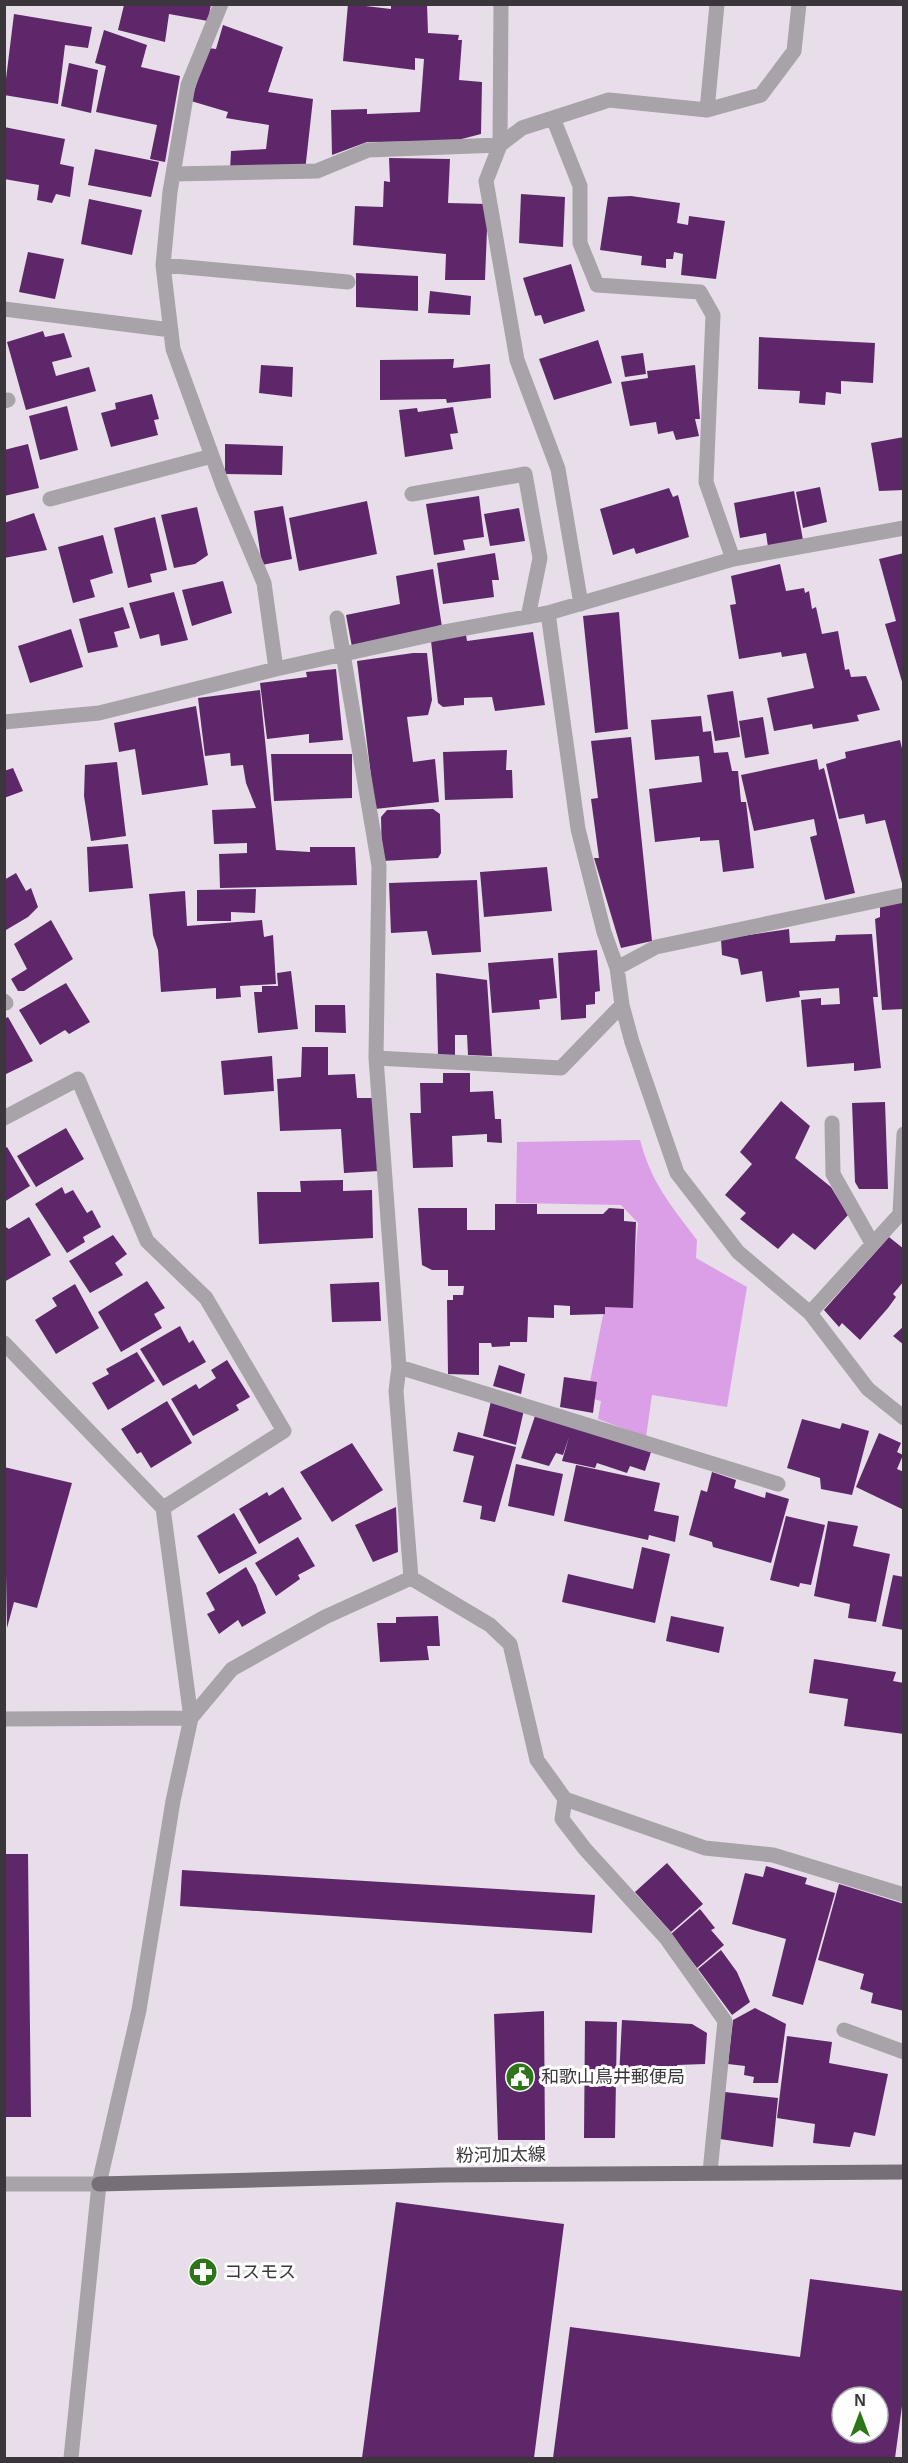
<svg xmlns="http://www.w3.org/2000/svg" width="908" height="2463" font-family="Arial,'Noto Sans JP',sans-serif">
<rect width="100%" height="100%" fill="#e7dee9"/>
<!-- green -->
<path fill="#da9fe7" d="M640,1140c12,44 30,64 57,100l-1,18 51,29 -20,120 -75,-12 -6,42 -48,-18 3,-18 -14,-4 18,-92h26l7,-82 -17,-18 -105,-2 1,-61z"/>
<!-- building -->
<path fill="#5e276a" fill-rule="evenodd" d="M130,4h81l-3,17 -39,-7 -4,28 -47,-12 6,-25z
M348,4l43,5v-5h36l1,29 31,2 -1,5h4l-3,40 23,2 -1,52 -27,7 -87,1 -35,13 -1,-45 36,-1v5l53,-2 4,-53 -9,-1v12l-72,-9z
M14,14l78,13 -4,21 -23,-3 -7,59 -54,-9z
M223,25l60,22 -15,45 45,7 -8,72h-75l1,-20 35,-2 3,-24 -43,-7 2,-6 -37,-11 17,-53 8,1z
M104,30l43,15 -6,22 39,9 -15,86 -15,-3 7,-34 -61,-13 10,-46 -11,-3z
M69,63l29,7 -7,43 -30,-7z
M4,127l61,12 -5,25 14,3 -4,30 -14,-3 -4,9 -15,-3 2,-15 -35,-6z
M95,149l64,13 -8,35 -63,-12z
M389,158l61,1 -2,44 40,1 -3,76h-40l1,-26 -93,-9 2,-39 28,1 1,-26 6,1z
M521,194l44,3 -2,50 -44,-4z
M631,196l49,7 -3,20 11,2 1,-9 36,5 -9,58 -35,-4 2,-21 -9,-2 -1,7h-7v9l-25,-3 1,-9 -42,-6 8,-53z
M89,199l53,11 -10,45 -51,-11z
M28,252l36,7 -9,40 -36,-7z
M571,264l14,47 -41,13 -3,-9 -6,1 -12,-38z
M356,273l62,3v35l-62,-4z
M430,291l41,5 -1,19 -42,-2z
M43,331l2,6 19,-4 8,24 -20,5 4,14 33,-9 7,24 -70,19 -19,-68z
M759,337l116,6 -2,40 -32,-2v13l-15,-2 -1,13 -26,-2 1,-12 -42,-2z
M598,340l14,43 -58,17 -15,-41z
M643,353l3,21 -21,3 -4,-21z
M454,359l-1,9 37,-4 1,34 -44,5 -1,-4 -66,1v-40z
M261,365l32,2 -1,30 -33,-4z
M695,365l5,54h-5l4,17 -23,4 -3,-9 -15,3 -2,-12 -26,4 -9,-44 27,-4 -1,-7z
M152,394l7,25 -5,1 4,15 -47,12 -10,-34 15,-4 -1,-6z
M67,406l11,44 -38,10 -11,-44z
M453,407l5,26 -8,1 3,15 -48,8 -6,-47 18,-2 1,4z
M904,437v53l-25,1 -8,-48z
M28,444l11,44 -35,8v-46z
M225,444l58,2 -1,29 -57,-1z
M820,487l7,35 -24,6 -7,-36z
M669,488l4,9 5,-2 11,42 -53,17 -2,-6 -21,7 -13,-46z
M794,491l9,49 -35,7 -2,-14 -26,5 -6,-35z
M479,496l5,41 -21,3 2,10 -31,5 -8,-51z
M367,501l10,53 -78,17 -10,-53z
M283,506l9,53 -30,6 -8,-54z
M197,507l11,48 -13,9 -21,4 -13,-53z
M519,508l6,33 -35,5 -6,-32z
M34,513l13,37 -43,8v-35z
M155,517l12,53 -17,4 2,8 -24,6 -14,-60z
M103,535l10,38 -23,7 5,17 -22,6 -15,-56z
M495,553l4,27h-7l2,17 -51,7 -6,-41z
M904,553v132h-1l-18,-61 11,-3 -17,-62z
M780,564l6,27 18,-3 1,5 4,-2 3,18 4,-2 6,27 16,-3 7,39 4,-1 2,8 15,-1 14,34 -23,5 2,6 -46,8 -1,-5 -38,7 -7,-33 47,-10 -8,-35 -24,4 -1,-5 -42,7 -9,-54 6,-1 -5,-28z
M433,569l9,58 -90,20 -6,-32 54,-11 -4,-28z
M223,581l9,32 -40,13 -10,-36z
M174,592l14,48 -27,6 -2,-12 -19,5 -11,-36z
M123,607l7,21 -16,4 4,15 -30,6 -9,-34z
M619,612l9,117 -33,4 -12,-117z
M71,629l12,38 -53,16 -12,-37z
M533,632l12,73 -50,6 -3,-14 -28,1v7l-21,2 -5,-4 -7,-62 35,-6 1,6z
M413,653h14l5,47 -4,15 -21,2 6,45 22,-3 4,43 -64,7 -18,-148z
M336,669l7,71 -34,3v-9l-42,5 -7,-56 47,-6 -1,-5z
M260,690l16,160 34,2v-5h45l2,38 -137,3 -1,-34 28,-1v-10l-33,1 -2,-34 44,-2 -10,-25 -3,-18 -12,1 -1,-13 -25,3 -7,-58z
M733,691l7,46 -25,4 -8,-46z
M196,706l12,79 -66,10 -7,-46 -16,3 -5,-29z
M701,716l2,16 8,-1 3,22 14,-1 4,19h6l3,31h5l8,66 -31,4 -4,-32 -19,1v-4l-45,5 -6,-53 53,-7 -3,-26 -44,4 -4,-40z
M763,717l6,37 -24,4 -6,-37z
M631,737l21,204 -31,7 -27,-90h5l-8,-59 7,-1 -7,-57z
M900,740l4,17 -1,130 -18,-67 -19,4 -2,-10 -25,5 -13,-55 20,-6 -1,-6z
M507,750l-1,20h6l1,28 -68,2 -2,-48z
M271,754h81v44l-78,3z
M817,759l2,11 5,-2 31,125 -30,7 -15,-63 7,-2 -3,-16 -60,12 -13,-56z
M117,762l9,74 -35,5 -7,-45 1,-31z
M13,768l10,23 -19,7v-27z
M433,809l7,5 1,39 -3,5 -56,3 -1,-44 6,-7z
M128,844l5,44 -44,4 -2,-45z
M547,867l5,44 -68,6 -4,-45z
M16,873l10,18 5,-3 7,19 -10,10 -22,13 -2,-50z
M477,880l4,72 -49,3 -5,-24 -36,2 -2,-50z
M256,889l-1,24 -24,-1v9h-34v-31z
M185,891l2,35 75,-6 2,17 9,-2 3,49 -36,2 1,11 -25,2v-11l-55,4 -3,-42 -5,-15 -4,-41z
M904,900v109l-22,1 -7,-91 5,-2v-15z
M51,920l22,39 -49,32h-6l-7,-12 16,-10 -13,-25z
M789,929l1,14 45,-2 1,-6 36,-1 6,63h-5l8,71 -27,3v-8l-47,4 -6,-67 20,-2v7l19,-1 -1,-16 -40,3 1,6 -34,5 -4,-31 -21,4 -3,-16 -16,-4 -1,-16z
M597,950l3,41 -5,1v12l-9,1v13l-25,2 -3,-67z
M553,958l4,40 -18,2 1,9 -48,4 -4,-50z
M291,971l7,58 -40,4 -4,-41h8v-6h16l-1,-13z
M436,973l51,7 5,76 -24,-1 -1,-20h-12v21l-17,-1z
M66,983l24,39 -21,12 -4,-4 -25,15 -21,-35z
M315,1005h30l1,28 -31,-1z
M8,1017l25,44 -29,14v-56z
M302,1047h26v28l27,-1 2,24h18l4,73 -35,2 -3,-44 -61,2 -3,-52 24,-2z
M272,1056l2,35 -50,4 -3,-34z
M443,1073h27v19l23,-1 2,28h6l1,24 -15,-1v-8l-35,2 1,31 -40,1 -3,-55h11l-1,-30h23z
M781,1101l29,25 -15,32 36,29 17,28 -33,35 -22,-17 -15,16 -38,-30 6,-6 -21,-18 27,-31 -12,-12z
M885,1102l3,87h-29l-4,-7 -3,-79z
M66,1128l18,31 -48,28 -19,-31z
M7,1147l23,39 -26,16v-53z
M343,1180v11l29,-1 1,48 -114,6 -2,-52h44l-1,-11z
M62,1187l3,7 8,-4 14,23 5,-3 9,17 -18,10 2,5 -18,11 -32,-49z
M495,1204h42v10h66l6,-6 15,1v12l12,1 -3,86 -28,-1v7l-35,1v-9l-16,-1v13l-26,-1 -1,25h-17v4l-18,1 -1,-4h-12v32l-31,-1 -1,-74h6v-5h10l1,-9h-16v-16h-16l-10,-5 -4,-57h49v22h28z
M29,1217l22,38 -47,27v-56l5,3z
M113,1235l14,19 -12,9 8,12 -33,18 -21,-32z
M889,1237l15,12v32l-11,13 3,3 -8,11 -28,32 -18,-17 -3,4 -15,-17z
M147,1281l18,27 -11,6 8,14 -41,24 -23,-40z
M379,1282l2,39 -49,1 -2,-38z
M75,1284l24,44 -43,26 -21,-34 22,-14 -5,-8z
M180,1326l9,17 4,-3 13,22 -43,24 -23,-37z
M904,1326v19l-11,-9z
M137,1352l18,29 -47,29 -16,-27 17,-9 -3,-5z
M227,1360l23,37 -14,8 3,5 -46,26 -22,-37 25,-15 3,5 17,-11 -5,-8z
M499,1365l26,9 -4,20 -28,-8z
M564,1377l33,5 -4,31 -33,-6z
M167,1401l25,42 -41,25 -10,-16 -4,2 -16,-25z
M491,1401l33,9 -8,35 -33,-9z
M536,1413l115,39 -6,19 -15,-5 -3,7 -30,-10 -2,5 -33,-7 7,-24 -6,18 -7,-2 -7,13 -28,-8z
M802,1419l38,10 2,-6 27,8 -17,64 -31,-6 -1,-11 -33,-10z
M458,1432l58,15 -21,75 -15,-3 2,-13 -19,-4 11,-46 -21,-5z
M879,1433l22,10 -4,9 6,3 -6,14 7,3v38l-48,-23z
M352,1443l31,47 -51,32 -32,-50z
M516,1464l47,10 -9,42 -46,-10z
M576,1465l84,18 -6,28 25,5 -4,26 -26,-7 -1,5 -84,-19z
M4,1467l68,16 -35,125 -23,-6 -7,26z
M712,1472l24,8 -2,8 31,10 1,-6 23,7 -18,64 -58,-16 -1,-5 -23,-7 12,-45 6,2z
M283,1487l19,32 -43,25 -20,-35 28,-17 2,4z
M396,1507l2,45 -25,10 -18,-37z
M234,1513l23,40 -38,21 -22,-38z
M786,1516l39,9 -14,60 -11,-2 -1,4 -29,-7z
M828,1521l30,5 -5,20 37,8 -14,68 -28,-4 2,-14 -36,-8z
M298,1537l17,29 -17,9 2,4 -24,17 -21,-33z
M642,1547l28,7 -15,69 -93,-21 6,-28 65,15z
M246,1567l10,18 10,28 -24,14 -4,-7 -19,14 -12,-20 8,-4 -9,-17z
M893,1575l11,2v53l-22,-4z
M438,1616l2,30h-13l2,14 -49,2 -3,-39h19v-6z
M671,1616l53,11 -5,26 -53,-12z
M814,1659l82,13 -3,9 11,2v51l-60,-8 4,-27 -39,-6z
M4,1854h24l3,263h-27z
M667,1863l36,41 -32,28 -36,-40z
M766,1866l41,12 -2,6 30,9 -32,112 -31,-9 14,-57 -54,-15 13,-51 18,4z
M182,1870l413,25 -3,38 -412,-27z
M839,1884l65,20v107l-33,-8 2,-10 -13,-4 4,-15 -46,-14z
M700,1909l15,19 -4,2 13,15 -27,23 -26,-34z
M721,1950l16,22 13,30 -18,13 -34,-46z
M755,2008l31,16 -8,59h-25l1,-6 -10,-2 1,-9 -17,-2 5,-44z
M544,2011l1,129h-47l-4,-126z
M622,2020l70,4 15,9 -2,31 -28,1v10l-58,2z
M585,2021l32,1 -2,116h-31z
M787,2036l45,6 -3,21 59,11 -13,62 -21,-4 -4,15 -37,-4 2,-19 -38,-6z
M725,2092l53,6 -5,49 -53,-8z
M396,2202l168,22 -30,234h-172z
M810,2279l94,12v100l-9,67h-342l17,-131 230,30zM842,2397h36v36h-36z"/>
<g fill="none" stroke-linecap="round" stroke-linejoin="round">
<!-- minor -->
<path stroke="#a7a3a8" stroke-width="15" d="M221,4l-33,81 -18,107 -7,73 10,84 50,137 41,97 12,86
M501,4l-1,141 -14,36 31,179 41,109 23,135
M707,110l54,-15 33,-44 5,-47
M553,118l27,68v57l17,42 103,7 13,23 -7,167 27,77
M173,174l144,-3 51,-21 132,-5 22,-17 87,-28 98,10 10,-106
M163,265l185,17
M4,309l167,21
M4,401l4,-1
M412,494l113,-20 15,84 -12,59
M50,499l162,-43
M548,613l30,216 26,103 13,36 5,37 10,37 45,131 61,79 72,61 58,76 36,29
M337,618l42,248 -3,192 23,309 -3,24 15,187
M4,722l95,-9 177,-44 163,-36 109,-20 185,-54 171,-31
M617,968l39,-21 248,-52
M4,1001l2,2
M376,1058l185,10 61,-63
M4,1118l74,-39 69,162 59,57 78,133 -121,77
M832,1123l1,51 39,69
M810,1313l90,-99 4,-80
M4,1343l159,165 28,210 -187,1
M399,1367l379,117
M411,1578l79,47 20,19 27,116 28,39 140,49 68,7 131,40
M565,1799l-3,20 23,30 81,89 59,83 -15,151
M844,2030l60,22
M4,2184h95
M71,2458l28,-274 40,-174 34,-209 18,-83 41,-49 93,-52 86,-39"/>
<!-- major -->
<path stroke="#766f77" stroke-width="15" d="M99,2184l345,-9 460,-3"/>
</g>
<!-- icons -->
<defs>
<g id="civic-disc" transform="scale(1.5)"><circle r="9.5" fill="#2c7519" stroke="#fff"/><path d="M-.6-6.5H3V-4.5H.6V-3L4-1V1h2V6H-6V1h2V-1L-.6-3ZM-1.2 2.5V6h2.4V2.5Z" fill="#fff"/></g>
<g id="pharmacy-disc" transform="scale(1.5)"><circle r="9.5" fill="#2c7519" stroke="#fff"/><path d="M-2-6h4v4h4v4h-4v4h-4v-4h-4v-4h4Z" fill="#fff"/></g>
</defs>
<g fill-rule="evenodd">
<use href="#civic-disc" x="520" y="2077"/>
<use href="#pharmacy-disc" x="203" y="2272"/>
</g>
<g text-anchor="middle" dominant-baseline="central" stroke-width="6" stroke-linejoin="round" paint-order="stroke">
<!-- poi labels -->
<g font-size="18" fill="#3a363b" stroke="#fff" text-anchor="start">
<text x="541" y="2077">和歌山鳥井郵便局</text>
<text x="224" y="2272">コスモス</text>
</g>
<!-- street labels -->
<g font-size="18" fill="#3a363b" stroke="#fff">
<text transform="translate(501 2155) rotate(-1)">粉河加太線</text>
</g>
</g>
<!-- border -->
<rect width="908" height="2463" fill="none" stroke="#3a363b" stroke-width="12"/>
<!-- north arrow -->
<g transform="translate(860 2415)"><circle r="28" fill="#ffffff" stroke="#b0afb1" stroke-width="1.5"/>
<path d="M0-4.5L10 22L0 15L-10 22Z" fill="#2c7519"/>
<text y="-9" font-size="16" font-weight="bold" text-anchor="middle" fill="#3a363b">N</text>
</g>
</svg>
